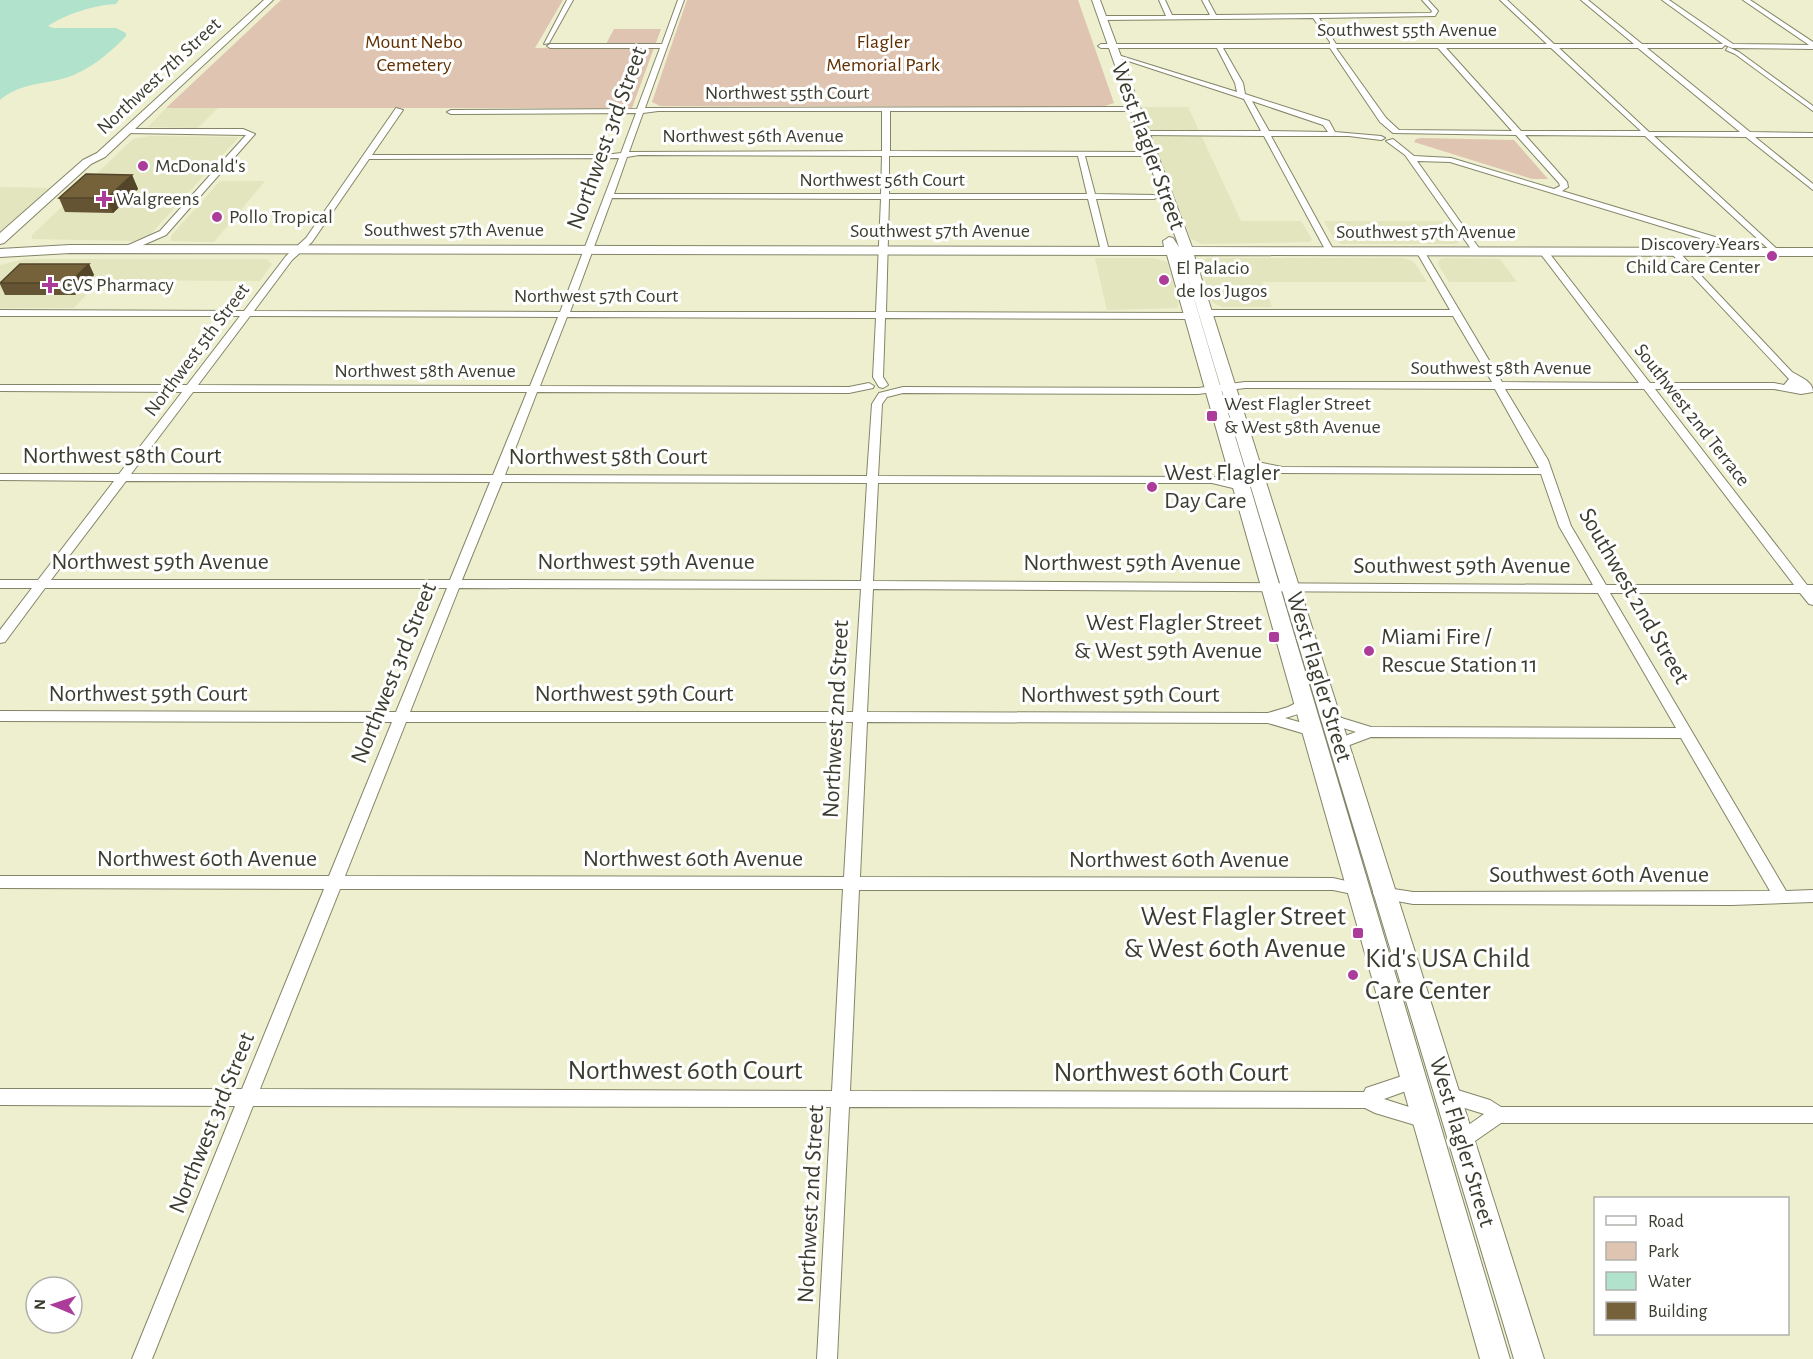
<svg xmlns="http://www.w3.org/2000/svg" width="1813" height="1359" font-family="'Alegreya Sans',sans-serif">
<rect width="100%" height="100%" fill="#edefcf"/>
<!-- built -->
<path fill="#e2e5bd" d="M1140,107h48l53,114h60l11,18 -2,3 -109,2 -10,-5z
M166,108h52l-20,20 -50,-1z
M149,136l90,1 -90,99 -16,5 -101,-2v-4l101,-96z
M220,181h45l-51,61 -43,-1v-5z
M0,187l50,1 -50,44z
M1324,221h120l15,21 -3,2h-114l-8,-5z
M1095,258h59l13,4 12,42 -2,4 -70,2z
M1207,258h196l10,3 14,21h-165l10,25h-50l-10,-5 -13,-39z
M1445,258l55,1 17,23h-68l-11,-18 2,-5z
M25,259h242l5,5 -12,17 -160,-1 -26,28h-74v-43z"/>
<!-- green -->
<path fill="#dfc4b1" d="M281,0h282l-28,48h69l10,-19h47l-29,79h-466z
M687,0h391l36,103 -9,3h-445l-8,-4z
M1421,138l93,2 34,39h-16l-118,-37 2,-3z"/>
<!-- water -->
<path fill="#b1e2cb" d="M0,0h119l-3,4c-22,1 -50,10 -68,22l5,2h63l10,5v3c-16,17 -39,36 -61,42 -24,7 -45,5 -65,22z"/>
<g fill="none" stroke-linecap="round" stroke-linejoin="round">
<!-- street casing -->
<g stroke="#848568" stroke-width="2">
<path id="street" d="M567,0h6l-24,43 -5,1z
M678,0h6l-39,108 479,-1 4,2 -4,2h-234v40l249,1 4,2 -1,2h-57l10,38 59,1 4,2 -4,2h-58l13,52 -4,3 -4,-3 -13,-52h-199l-3,113 306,1 5,3 -5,3 -307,-1 -2,59 5,8 -5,3 -4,-1 -6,-10 3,-59 -309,-1 -27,69 309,1 20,-4 5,3 -1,2 -24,5 -312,-1 -32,83 362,1 5,-72 7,-11 24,-6 295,1 47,-6h247l-39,-66h-247l-5,-3 5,-3h244l-34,-59 4,-3 4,3 78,131 137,1 -99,-130 -1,-2 4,-3 3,1 104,134h124l10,2 5,-6 -119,-127 7,-2 115,122c8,5 21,9 21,20l-12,2 -27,-5h-119l152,196h6v20l-4,-1 -9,-11h-190l176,298 27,-1v12l-81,3 -319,-1 -38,-7 -2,-4 2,-4 6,-2 32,5 357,-1 -89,-153 -310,-1 -32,12 -5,-1 -2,-4 2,-4 22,-8 -29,-9 -2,-3 2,-3 5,-2 39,12 305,1 -78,-135 -725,-4 -6,123 401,1 20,-6 16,-8 7,5c-6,9 -16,11 -26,14l32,9 2,4 -7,5 -44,-13 -401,-1 -7,155 473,1 35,8 2,4 -2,4 -6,2 -29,-6h-474l-9,201 514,1 2,-4 48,-16 6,2 3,6 -3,6 -36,13 47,15 3,6 -3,6 -6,2 -50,-15 -10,-5 -516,-1 -12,252h-20l14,-252 -578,-1 -101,253h-20l103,-253 -235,-1v-16h242l82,-200 -324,-1v-12h329l63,-154 -392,-1v-10l396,1 51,-124h-402l-40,54 -5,1v-13l32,-42h-32v-8h38l76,-99 -114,-1v-6h119l63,-82 -182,-1v-6h187l53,-69h-240v-6l244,1 42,-55 20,-18 90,-130 7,2 -31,45h233l16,-2 15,-40 -185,1 -4,-2 4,-2 186,-1 23,-61h-110l-3,-2 3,-2h112zM658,111h224v40l-253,1 14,-39zM639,155l243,1 -1,38h-267l13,-37zM889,156h189l9,38h-198zM619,158l-59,154 -306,-1 38,-51 20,-18 57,-83zM612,198l269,1 -5,113h-306zM250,316l308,1 -28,69 -332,-1zM1245,388l250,1 44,79 -257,-1 -29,-6 -6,3 2,2 33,7 259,1 18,52 34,59 -720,-4 5,-98h334l29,7 6,-3 -2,-2 -23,-5 -7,-3 -337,-1 4,-72 5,-7 16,-4 295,1zM1505,389h139l150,196h-188l-35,-59 -23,-66zM193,392h334l-34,83 -362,-1zM126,481l364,1 -40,98h-399zM502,482l365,1 -6,98 -399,-1zM459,588l402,1 -8,123h-443zM406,722h447l-9,155 -499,-1zM340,889h503l-11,202 -572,-2z
M1159,0h6l7,15h38l-8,-15h6l8,15 215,-2 1,-2 -10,-11h6l10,11 -3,5 -116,2 17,26h211l-47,-44h7l47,44h80l-53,-44h7l54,44h81l-61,-44h7l64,44 76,1 -66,-45h7l63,42v7l-81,-1 -7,-3 -3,3h-75l103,84 63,1v4h-58l58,47v6l-67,-53 -92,-1 123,113 1,2 -4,3 -129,-118 -120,-1 42,47 1,5 -6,4 193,58 1,2 -4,3 -302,-92 -33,-1 64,90 -4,3 -3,-1 -69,-98 -19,-14 7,-2 21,17 37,2 103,31 6,-3 -1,-3 -43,-48 -123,-2 -13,-11 -50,-74h-107l20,35 2,11 84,27 6,11 46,4 4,2 -4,2 -32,-4h-78l63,115 -7,2 -63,-117 -120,-1 -4,-2 4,-2h117l-17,-32 -131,-43 5,-1 119,37 -2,-9 -18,-35h-116l-3,-2 3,-2h229v-2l-17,-24 -211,2 -3,-2 3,-2h64zM1336,48h102l74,83 -113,-1 -13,-12zM1446,48h105l90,83h-120zM1559,48h79l102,84h-91zM1252,101l71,24 5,7 -59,-1z
M1728,47l11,5 74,54v5l-78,-57 -9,-4z
M124,129h119l12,5 -89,101 -39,17 -4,-3 1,-2 36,-16 86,-96 -119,-2 -4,-2z
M1448,1087l42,13 11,7h312v16h-312l-39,27 -7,-3 -2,-6 7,-10 24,-17 -42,-13 -3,-6 3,-6z"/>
</g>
<!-- secondary casing -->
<g stroke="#848568" stroke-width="2">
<path id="secondary" d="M264,0h9l-168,157 -14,7 -87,79 -4,1v-11l83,-73 14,-7z
M1092,0h8l92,247 621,1v8l-619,-1 350,1104h-30l-333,-1104 329,1104h-30l-313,-1104 -1097,-2 -70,4v-8l70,-4 1094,2 -1,-6 6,-4 4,1 6,9z"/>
</g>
<!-- street -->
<use href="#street" fill="#fff" fill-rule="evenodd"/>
<!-- secondary -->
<use href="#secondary" fill="#fff" fill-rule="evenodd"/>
</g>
<!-- wall -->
<path fill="#655433" d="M132,175l6,14 -25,24 -48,-1 -6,-14z
M89,264l5,11 -19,20h-70l-5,-11v-1z"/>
<!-- shaded-wall -->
<path fill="#524529" d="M132,175l6,14 -25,24 -6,-15z
M89,264l5,11 -19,20 -6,-12z"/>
<!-- building -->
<path fill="#75623b" stroke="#524529" stroke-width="1.5" d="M86,174l46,1 -25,23h-48z
M20,264h69l-20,19h-69z"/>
<!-- markers -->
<g fill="#ab3c99" stroke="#fff" stroke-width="2">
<circle cx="143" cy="166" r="6"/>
<path d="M101 190h6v6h6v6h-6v6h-6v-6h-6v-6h6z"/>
<circle cx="217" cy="217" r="6"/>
<circle cx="1772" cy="256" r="6"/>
<circle cx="1164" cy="280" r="6"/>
<path d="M47 276h6v6h6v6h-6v6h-6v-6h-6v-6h6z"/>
<rect x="1206" y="410" width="12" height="12" rx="3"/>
<circle cx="1152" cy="487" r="6"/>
<rect x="1268" y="631" width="12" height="12" rx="3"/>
<circle cx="1369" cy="651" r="6"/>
<rect x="1352" y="927" width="12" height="12" rx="3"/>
<circle cx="1353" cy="975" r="6"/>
</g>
<g text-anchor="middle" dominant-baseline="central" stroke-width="6" stroke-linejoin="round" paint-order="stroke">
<!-- far-street labels -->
<g font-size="20" fill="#3c3d30" stroke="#fff">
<text x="1407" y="30">Southwest 55th Avenue</text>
<text transform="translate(159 76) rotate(-43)">Northwest 7th Street</text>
<text x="787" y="93">Northwest 55th Court</text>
<text x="753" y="136">Northwest 56th Avenue</text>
<text x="882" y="180">Northwest 56th Court</text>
<text x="454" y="230">Southwest 57th Avenue</text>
<text x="940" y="231">Southwest 57th Avenue</text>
<text x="1426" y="232">Southwest 57th Avenue</text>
<text x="596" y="296">Northwest 57th Court</text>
<text transform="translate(197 350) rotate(-53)">Northwest 5th Street</text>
<text x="1501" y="368">Southwest 58th Avenue</text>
<text x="425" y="371">Northwest 58th Avenue</text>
<text transform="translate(1692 415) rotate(52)">Southwest 2nd Terrace</text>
</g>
<!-- far-park labels -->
<g font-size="20" fill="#612f00" stroke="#fff">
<text x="414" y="42">Mount Nebo<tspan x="414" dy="23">Cemetery</tspan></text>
<text x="883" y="42">Flagler<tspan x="883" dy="23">Memorial Park</tspan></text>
</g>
<!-- far-poi labels -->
<g font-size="20" fill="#3c3d30" stroke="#fff" text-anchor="start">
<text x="155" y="166">McDonald's</text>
<text x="116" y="199">Walgreens</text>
<text x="229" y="217">Pollo Tropical</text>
<text x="1760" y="244" text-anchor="end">Discovery Years<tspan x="1760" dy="23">Child Care Center</tspan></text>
<text x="1176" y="268">El Palacio<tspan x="1176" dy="23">de los Jugos</tspan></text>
<text x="62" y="285">CVS Pharmacy</text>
<text x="1224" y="404">West Flagler Street<tspan x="1224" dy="23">&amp; West 58th Avenue</tspan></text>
</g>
<!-- street labels -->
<g font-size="24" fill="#3c3d30" stroke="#fff">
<text transform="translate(607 138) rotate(-70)">Northwest 3rd Street</text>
<text transform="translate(1148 146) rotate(70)">West Flagler Street</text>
<text x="122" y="456">Northwest 58th Court</text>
<text x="608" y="457">Northwest 58th Court</text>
<text x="160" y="562">Northwest 59th Avenue</text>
<text x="646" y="562">Northwest 59th Avenue</text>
<text x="1132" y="563">Northwest 59th Avenue</text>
<text x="1462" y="566">Southwest 59th Avenue</text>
<text transform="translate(1634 596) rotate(60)">Southwest 2nd Street</text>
<text transform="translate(394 673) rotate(-68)">Northwest 3rd Street</text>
<text transform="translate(1319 677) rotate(73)">West Flagler Street</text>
<text x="148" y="694">Northwest 59th Court</text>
<text x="634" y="694">Northwest 59th Court</text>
<text x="1120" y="695">Northwest 59th Court</text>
<text transform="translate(836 719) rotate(-87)">Northwest 2nd Street</text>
<text x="207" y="859">Northwest 60th Avenue</text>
<text x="693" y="859">Northwest 60th Avenue</text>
<text x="1179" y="860">Northwest 60th Avenue</text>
<text x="1599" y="875">Southwest 60th Avenue</text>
<text transform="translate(212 1123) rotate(-68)">Northwest 3rd Street</text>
<text transform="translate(1462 1142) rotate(73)">West Flagler Street</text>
<text transform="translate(811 1204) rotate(-87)">Northwest 2nd Street</text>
</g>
<!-- poi labels -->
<g font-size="24" fill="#3c3d30" stroke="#fff" text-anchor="start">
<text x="1164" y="473">West Flagler<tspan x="1164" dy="28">Day Care</tspan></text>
<text x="1262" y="623" text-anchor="end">West Flagler Street<tspan x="1262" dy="28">&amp; West 59th Avenue</tspan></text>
<text x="1381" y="637">Miami Fire /<tspan x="1381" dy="28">Rescue Station 11</tspan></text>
</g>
<!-- near-poi labels -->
<g font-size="28" fill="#3c3d30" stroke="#fff" text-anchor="end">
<text x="1346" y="917">West Flagler Street<tspan x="1346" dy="32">&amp; West 60th Avenue</tspan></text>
<text x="1365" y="959" text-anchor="start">Kid's USA Child<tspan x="1365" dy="32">Care Center</tspan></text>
</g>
<!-- near-street labels -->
<g font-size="28" fill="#3c3d30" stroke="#fff">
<text x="685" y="1071">Northwest 60th Court</text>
<text x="1171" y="1073">Northwest 60th Court</text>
</g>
</g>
<!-- legend -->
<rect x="1594" y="1197" width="195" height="138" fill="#ffffff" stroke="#b1b1ac" stroke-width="1.5"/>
<rect x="1606" y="1216" width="30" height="9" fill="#ffffff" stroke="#b1b1ac" stroke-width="1.5"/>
<text x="1648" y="1227" font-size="18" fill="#3c3d30">Road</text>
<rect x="1606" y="1242" width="30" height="18" fill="#dfc4b1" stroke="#b1b1ac" stroke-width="1.5"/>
<text x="1648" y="1257" font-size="18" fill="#3c3d30">Park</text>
<rect x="1606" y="1272" width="30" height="18" fill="#b1e2cb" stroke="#b1b1ac" stroke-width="1.5"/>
<text x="1648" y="1287" font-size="18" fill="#3c3d30">Water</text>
<rect x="1606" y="1302" width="30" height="18" fill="#75623b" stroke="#b1b1ac" stroke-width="1.5"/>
<text x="1648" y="1317" font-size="18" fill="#3c3d30">Building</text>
<!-- north arrow -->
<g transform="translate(54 1305) rotate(272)"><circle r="28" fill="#ffffff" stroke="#b1b1ac" stroke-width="1.5"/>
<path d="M0-4.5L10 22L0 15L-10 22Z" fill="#ab3c99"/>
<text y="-9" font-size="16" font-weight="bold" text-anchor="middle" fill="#3c3d30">N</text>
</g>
</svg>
